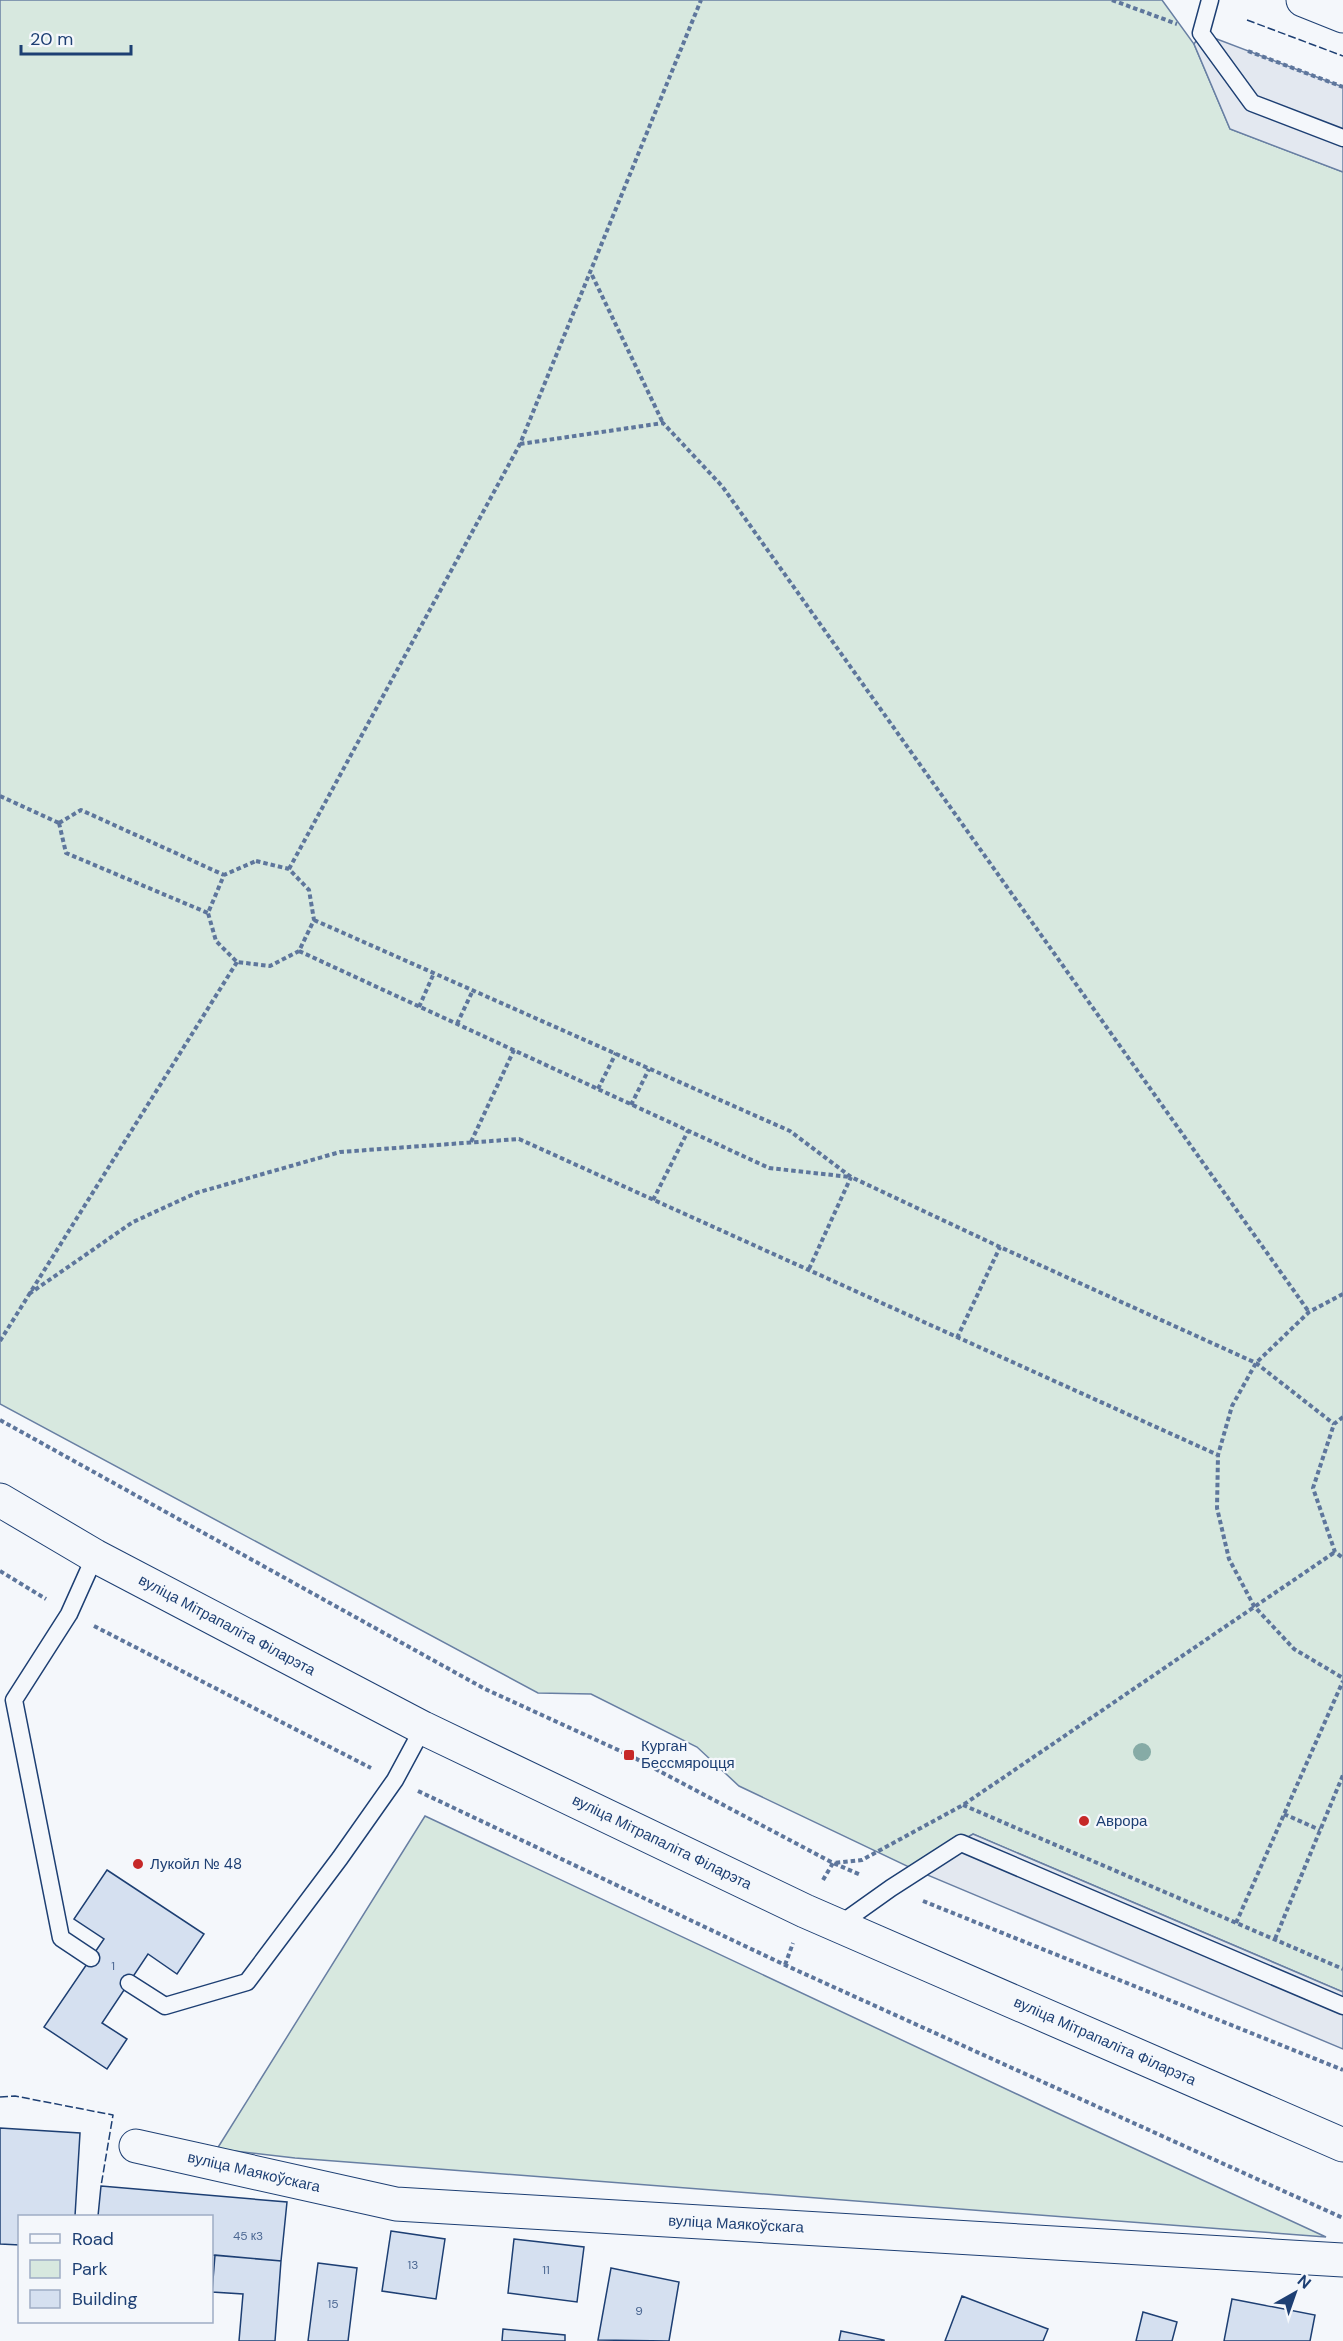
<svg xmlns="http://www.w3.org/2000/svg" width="1343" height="2341" font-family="'DM Sans',sans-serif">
<rect width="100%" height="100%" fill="#f4f7fb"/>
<!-- green -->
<path fill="#d7e8df" stroke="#687fa3" stroke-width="1.5" d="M0,0h1162l32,44 36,85 113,43v1820l-370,-158 -60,35 -174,-83 -42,-39 -106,-53 -53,-1 -538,-289z
M425,1816l630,296 271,125 -1031,-79 -78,-9z"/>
<!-- parking -->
<path fill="#e3e8f0" stroke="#687fa3" stroke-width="1.5" d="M1201,33l142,54v85l-113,-43 -36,-85z
M973,1834l370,158v57l-430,-180z"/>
<!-- building -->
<path fill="#d5e0f0" stroke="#1d3f73" stroke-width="1.5" d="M107,1870l97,64 -27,40 -29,-20 -46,69 25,16 -20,30 -63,-42 60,-88 -30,-20z
M0,2128l80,5 -5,83h-55v29l-20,-1z
M101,2186l186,16 -6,59 -69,-6v-39h-114z
M391,2231l54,8 -9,60 -54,-8z
M514,2239l70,8 -7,55 -69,-9z
M215,2255l66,6 -6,80h-36l4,-47 -31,-2z
M318,2263l39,5 -9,73h-40z
M611,2268l68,14 -10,59 -71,-1z
M962,2296l86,33 -5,12h-98z
M1232,2299l83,16 -5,26h-86z
M1143,2312l34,10 -5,19h-36z
M503,2329l62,6v6h-63z
M841,2331l43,9v1h-45z"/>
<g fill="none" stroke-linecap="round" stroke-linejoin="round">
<!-- lane casing -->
<g stroke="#1d3f73" stroke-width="19">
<path id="lane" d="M1210,0l-9,33 51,70 91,35
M839,1925l52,-37 70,-45 382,163
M91,1958l-30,-20 -47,-238 55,-86 26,-58
M129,1983l36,23 82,-24 93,-124 55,-78 28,-52"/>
</g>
<!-- street casing -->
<g stroke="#1d3f73" stroke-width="35">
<path id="street" d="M136,2146l260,58 947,56"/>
</g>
<!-- secondary casing -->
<g stroke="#1d3f73" stroke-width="35">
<path id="secondary" d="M1303,0l40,16
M0,1500l95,56 328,172 382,183 538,234"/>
</g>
<!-- path -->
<path stroke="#5e769c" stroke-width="4" stroke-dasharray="4.5 3" stroke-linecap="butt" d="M1112,0l65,24
M1248,51l95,36
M592,275l71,148
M520,444l143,-21 59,63 587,826
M0,796l59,27
M59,823l7,30 142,60
M59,823l22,-13 143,65
M256,861l33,8 20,21 5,30 -15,31 -29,15 -33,-4 -21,-21 -8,-28 16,-38z
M289,869l231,-425 181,-444
M314,920l476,211 61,46 149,70 256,116 78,61
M299,951l470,217 81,9
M419,1007l15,-34
M457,1024l16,-34
M598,1089l18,-36
M631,1105l18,-36
M471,1142l43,-92
M653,1200l35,-69
M809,1269l42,-92
M29,1294l104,-72 63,-29 144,-41 179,-13 699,316
M1343,1294l-34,18 -53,51 -24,43 -14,49 -1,53 12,51 25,47 40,43 49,29
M957,1338l43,-91
M0,1341l237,-379
M1343,1417l-9,7 -21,64 22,64 8,6
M0,1420l485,269 144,66 204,108 28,12
M0,1571l46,28
M94,1626l277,142
M418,1791l367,174 558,253
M963,1805l380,164
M1284,1814l36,16
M823,1880l10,-17 29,-3 101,-55 372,-253
M923,1901l420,169
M1236,1923l107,-242
M1275,1939l68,-164
M785,1965l8,-22"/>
<!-- lane -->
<use href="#lane" stroke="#f4f7fb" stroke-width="16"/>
<!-- street -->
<use href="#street" stroke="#f4f7fb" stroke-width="33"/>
<!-- secondary -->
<use href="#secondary" stroke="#f4f7fb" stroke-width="33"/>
<!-- fence -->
<path stroke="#1d3f73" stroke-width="1.5" stroke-dasharray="8 3" stroke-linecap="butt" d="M1247,20l96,36
M0,2097l15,-1 98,19 -12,71"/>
</g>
<!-- trees -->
<circle fill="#86aba6" cx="1142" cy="1752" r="9"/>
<!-- markers -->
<g fill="#c62828" stroke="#f4f7fb" stroke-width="2">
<rect x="623" y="1749" width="12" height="12" rx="3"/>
<circle cx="1084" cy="1821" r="6"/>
<circle cx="138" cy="1864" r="6"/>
</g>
<g text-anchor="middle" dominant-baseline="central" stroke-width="4.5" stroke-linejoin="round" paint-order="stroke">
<!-- number labels -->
<g font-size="12" fill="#4b6792">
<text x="113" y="1966">1</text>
<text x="248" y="2236">45 к3</text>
<text x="413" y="2265">13</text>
<text x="546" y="2270">11</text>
<text x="333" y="2304">15</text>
<text x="639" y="2311">9</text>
</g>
<!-- street labels -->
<g font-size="15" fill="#1d3f73" stroke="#f4f7fb">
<text transform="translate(227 1625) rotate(28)">вуліца Мітрапаліта Філарэта</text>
<text transform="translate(662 1842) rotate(26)">вуліца Мітрапаліта Філарэта</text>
<text transform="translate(1105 2041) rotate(24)">вуліца Мітрапаліта Філарэта</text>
<text transform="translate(254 2172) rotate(13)">вуліца Маякоўскага</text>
<text transform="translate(736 2224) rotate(3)">вуліца Маякоўскага</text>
</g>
<!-- poi labels -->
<g font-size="15" fill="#1d3f73" stroke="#f4f7fb" text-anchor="start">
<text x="641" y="1746">Курган<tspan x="641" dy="17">Бессмяроцця</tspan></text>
<text x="1096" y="1821">Аврора</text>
<text x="150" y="1864">Лукойл № 48</text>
</g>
</g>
<!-- legend -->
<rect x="18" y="2215" width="195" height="108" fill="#f4f7fb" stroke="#9eadc5" stroke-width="1.5"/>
<rect x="30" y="2234" width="30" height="9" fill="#f4f7fb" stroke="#9eadc5" stroke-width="1.5"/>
<text x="72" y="2245" font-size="18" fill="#1d3f73">Road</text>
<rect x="30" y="2260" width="30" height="18" fill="#d7e8df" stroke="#9eadc5" stroke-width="1.5"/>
<text x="72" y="2275" font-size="18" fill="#1d3f73">Park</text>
<rect x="30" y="2290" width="30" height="18" fill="#d5e0f0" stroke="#9eadc5" stroke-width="1.5"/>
<text x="72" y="2305" font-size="18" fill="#1d3f73">Building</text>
<!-- north arrow -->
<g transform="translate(1295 2293) rotate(40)" stroke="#f4f7fb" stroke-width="4.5" paint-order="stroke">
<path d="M0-4.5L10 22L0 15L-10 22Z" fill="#1d3f73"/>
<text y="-9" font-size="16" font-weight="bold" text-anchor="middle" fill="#1d3f73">N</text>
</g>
<!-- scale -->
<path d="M21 45v9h110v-9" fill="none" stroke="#1d3f73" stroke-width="3"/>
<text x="30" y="45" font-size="18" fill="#1d3f73" stroke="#f4f7fb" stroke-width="4.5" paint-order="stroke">20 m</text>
</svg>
